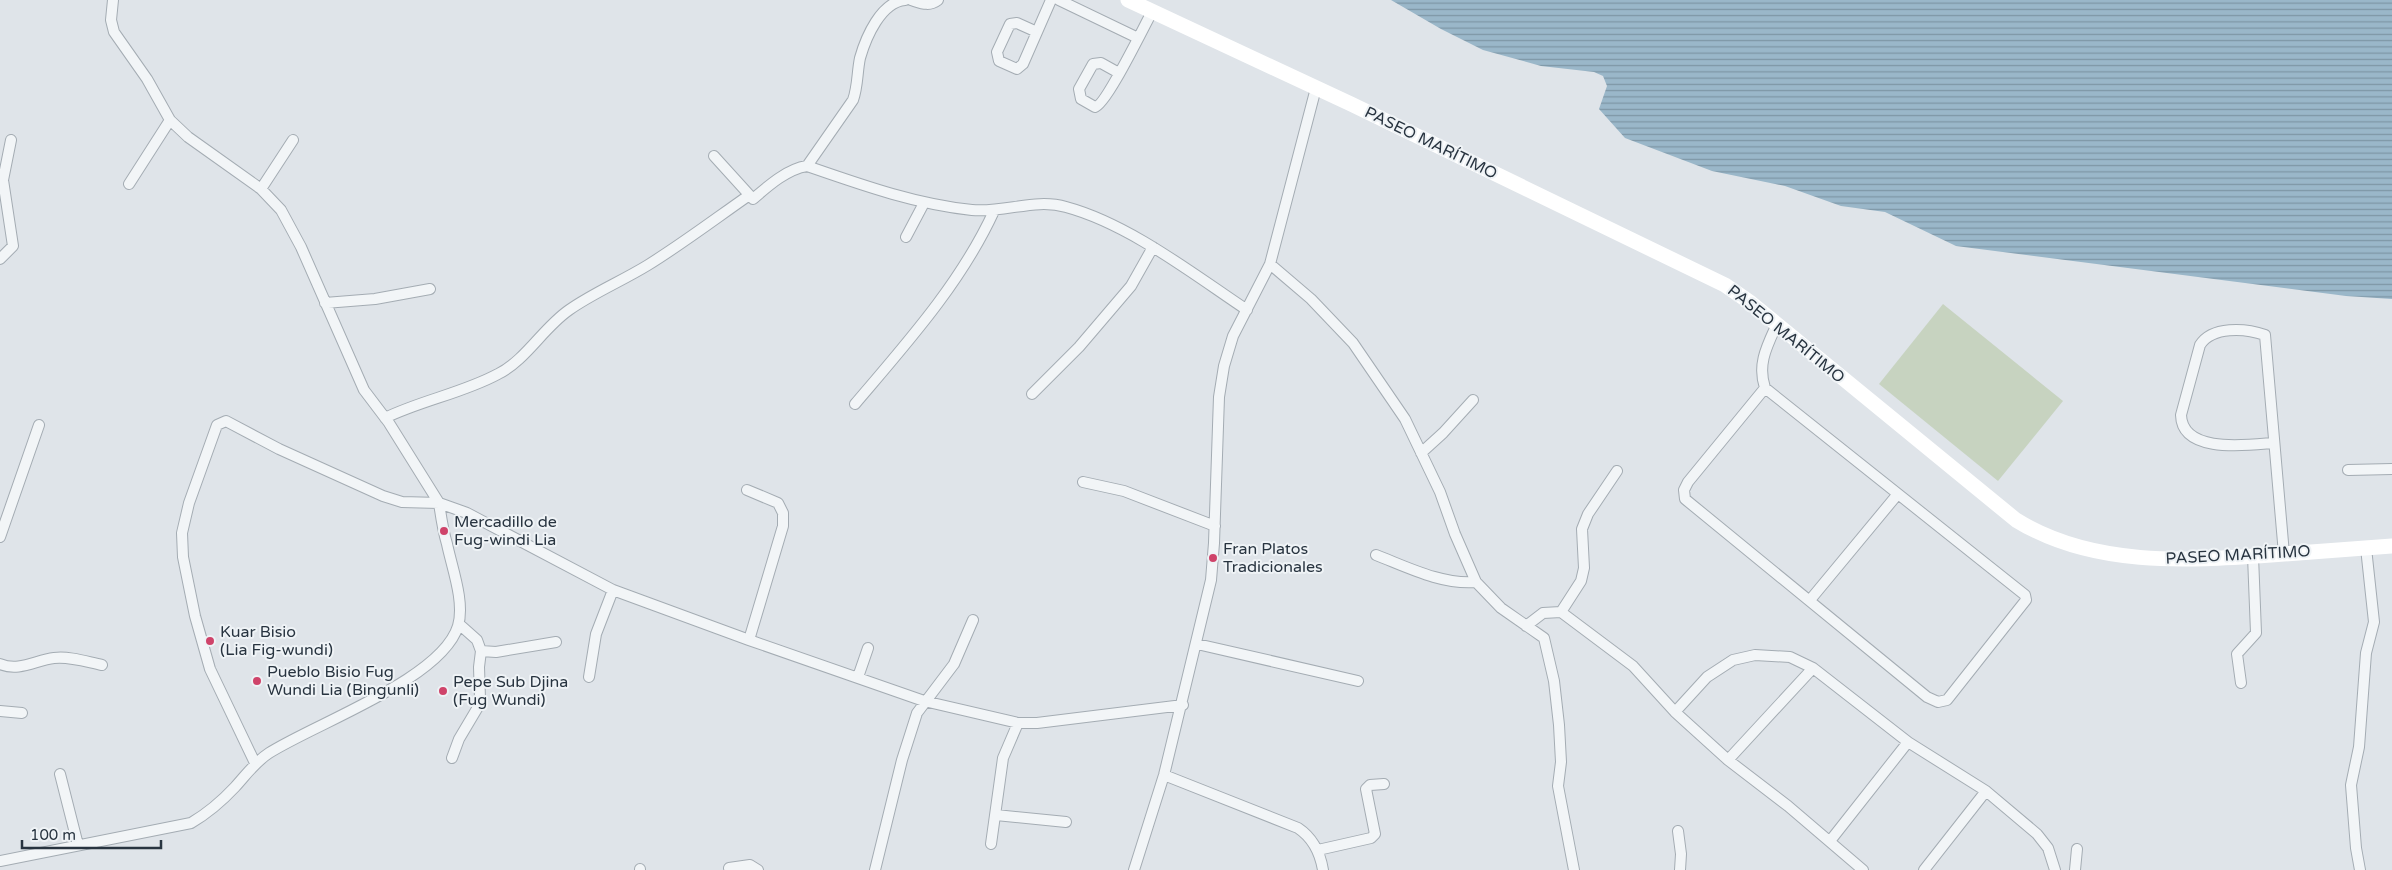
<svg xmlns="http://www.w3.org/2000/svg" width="2392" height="870" font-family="'Varela Round',sans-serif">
<defs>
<pattern id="water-rules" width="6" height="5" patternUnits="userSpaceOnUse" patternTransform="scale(1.25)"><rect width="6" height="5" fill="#9ab7c9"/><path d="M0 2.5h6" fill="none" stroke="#7e96a5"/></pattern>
</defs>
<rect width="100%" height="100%" fill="#dfe4e9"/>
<!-- pitch -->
<path fill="#c7d3c0" d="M1943,304l120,97 -65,80 -119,-97z"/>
<!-- water -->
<path fill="url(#water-rules)" d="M1391,0h1001v299l-46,-3 -390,-50 -71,-34 -44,-6 -56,-20 -73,-15 -87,-33 -26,-29 8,-23 -4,-10 -9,-4 -53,-6 -58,-16 -42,-21z"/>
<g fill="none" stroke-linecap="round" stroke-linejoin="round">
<!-- minor casing -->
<g stroke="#a4acb3" stroke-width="12">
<path id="minor" d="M113,0l-2,20 3,12 33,47 23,41 18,17 73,52 20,21 20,37 63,143 25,33 50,80
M911,0c10,3 18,7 27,0
M1059,0l79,38
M1037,32l-20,-9 -7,1 -13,28 2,9 18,8 6,-5 28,-64
M1119,73l-18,-10 -8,1 -14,25 2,10 14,8c11,-2 49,-81 57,-95
M714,156l39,43c15,-13 34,-30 54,-33 55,19 108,38 165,44 33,3 63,-12 94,-3 63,17 127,67 181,103
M807,166l46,-66c5,-14 4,-28 7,-42 6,-21 21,-56 45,-58
M129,184l41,-64
M261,189l32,-49
M906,237l18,-34
M0,259l13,-13 -10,-66 8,-40
M1270,264l41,35 42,44 52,76 35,73 15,42 21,48 25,26 43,30 10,43 5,44 2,37 -3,24 16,84
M325,303l50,-4 55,-10
M1765,388l260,207 1,5 -4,5 -75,95 -9,2 -11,-5 -242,-198 -1,-9 4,-8 77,-94c-8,-24 2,-42 12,-64
M1032,394l47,-47 52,-61 22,-39
M855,404c51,-60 106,-121 139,-193
M385,418c37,-18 78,-25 113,-44 28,-14 45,-46 71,-64 24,-17 53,-29 79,-45 34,-21 67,-46 100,-69
M2273,443c-26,2 -91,11 -92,-28l19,-70c12,-19 45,-17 65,-10l19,219
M1421,453l22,-20 30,-33
M2348,470l44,-1
M1083,482l41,9 91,35
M747,490l31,13 5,10v13l-34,114
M0,537l39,-112
M1376,555c31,12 66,30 100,27
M1810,600l87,-105
M1561,612l20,-31 3,-13 -2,-39 6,-15 29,-43
M1526,626l17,-13 18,-1 72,54 42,46 53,48 60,46 75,64
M1197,644l161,37
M481,651l15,1 60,-10
M0,664c19,8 36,-4 54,-6 16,-2 33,4 48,7
M589,677l7,-43 17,-44
M858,677l10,-29
M2241,683l-4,-29 19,-21 -3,-77
M0,711l22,2
M1675,712l32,-35 26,-17 22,-5 35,2 23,11 95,74 78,49 51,43 11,14 7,22
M452,758l7,-19 19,-32 2,-8 -1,-32 2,-16 -4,-11 -18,-16
M1728,760l85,-92
M255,763l-45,-94 -15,-53 -12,-59 -1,-24 7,-30 28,-78 9,-4 53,28 104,47 19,6 37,1
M60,774l18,71
M1164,775l134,53c15,10 22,24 25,42
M996,815l70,7
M1678,831l3,23 -1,16
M1830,841l78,-99
M991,844l12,-86 15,-35
M1318,850l53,-12 4,-4 -9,-45 4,-4 14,-1
M0,861l191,-38c17,-10 30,-21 44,-36 11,-12 20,-25 34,-34 47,-30 173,-74 189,-127 7,-24 -6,-58 -11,-82 -4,-13 -6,-27 -8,-41l28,10 146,77 136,50 175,61 94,22h19l146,-18
M729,868l21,-3 8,5
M640,869v1
M875,870l27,-110 15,-47 37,-49 19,-44
M1134,870l30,-95 47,-195 3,-37 5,-146 5,-31 9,-30 37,-72 46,-176
M1924,870l62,-79
M2075,870l2,-21
M2360,870l-4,-22 -5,-63 8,-38 7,-94 8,-31 -8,-74"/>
</g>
<!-- minor -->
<use href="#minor" stroke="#f2f5f7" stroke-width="10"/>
<!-- secondary -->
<path stroke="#fff" stroke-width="15" d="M1128,0l223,104 374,181 26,18 265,217c76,47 169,41 255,35 40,-3 81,-6 121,-9"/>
</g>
<!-- markers -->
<g fill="#cf436a" stroke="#eff3f6" stroke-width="2">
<circle cx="444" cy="531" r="5"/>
<circle cx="1213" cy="558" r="5"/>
<circle cx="210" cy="641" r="5"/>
<circle cx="257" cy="681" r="5"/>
<circle cx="443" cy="691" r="5"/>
</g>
<g text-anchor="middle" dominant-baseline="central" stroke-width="4" stroke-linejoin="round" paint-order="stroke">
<!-- street labels -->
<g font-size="16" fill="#283440" stroke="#eff3f6">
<text transform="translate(1431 143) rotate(26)">PASEO MARÍTIMO</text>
<text transform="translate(1786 334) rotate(39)">PASEO MARÍTIMO</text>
<text transform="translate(2238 555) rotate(-3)">PASEO MARÍTIMO</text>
</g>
<!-- poi labels -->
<g font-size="16" fill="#283440" stroke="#eff3f6" text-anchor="start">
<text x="454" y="522">Mercadillo de<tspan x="454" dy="18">Fug-windi Lia</tspan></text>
<text x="1223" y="549">Fran Platos<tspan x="1223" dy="18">Tradicionales</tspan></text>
<text x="220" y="632">Kuar Bisio<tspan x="220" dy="18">(Lia Fig-wundi)</tspan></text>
<text x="267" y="672">Pueblo Bisio Fug<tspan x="267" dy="18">Wundi Lia (Bingunli)</tspan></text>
<text x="453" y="682">Pepe Sub Djina<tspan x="453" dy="18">(Fug Wundi)</tspan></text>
</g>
</g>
<!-- scale -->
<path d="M22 840v8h139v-8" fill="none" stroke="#283440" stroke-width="2.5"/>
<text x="30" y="840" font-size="15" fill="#283440" stroke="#eff3f6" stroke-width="4" paint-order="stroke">100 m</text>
</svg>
